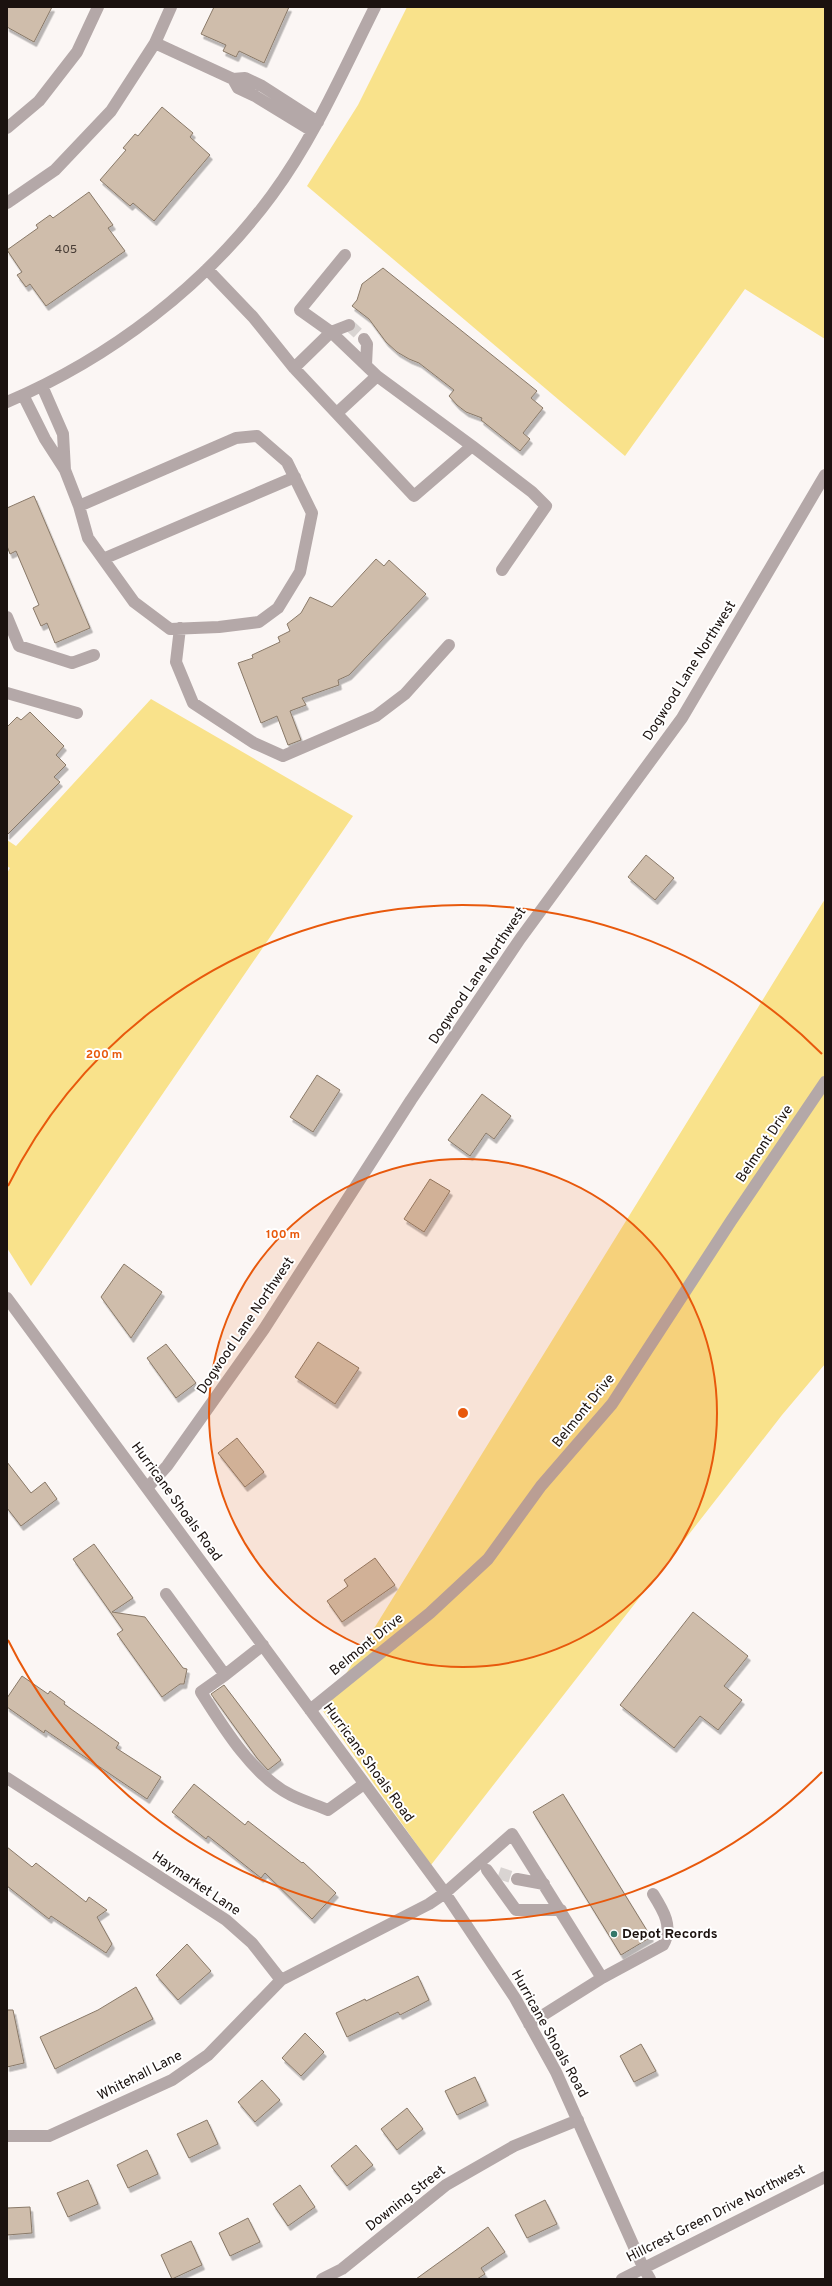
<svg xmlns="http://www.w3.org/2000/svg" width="832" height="2286" font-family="Overpass,sans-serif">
<defs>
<filter id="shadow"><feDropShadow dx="2.5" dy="4.5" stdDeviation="0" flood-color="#0004"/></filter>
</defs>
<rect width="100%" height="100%" fill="#fbf6f4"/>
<!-- green -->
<path fill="#f9e28b" d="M407,7h418v332l-80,-50 -120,167 -318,-270 51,-81z
M151,699l202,117 -322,470 -24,-38v-375l3,-5 -3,-2v-26l9,6z
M825,899v465l-43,51 -351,450 -108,-154z"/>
<!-- building -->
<path fill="#cfbdab" stroke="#897968" filter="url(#shadow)" d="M7,7h45l-18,35 -27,-15z
M214,7h75l-25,56 -25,-12 -3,6 -13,-6 3,-6 -25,-11z
M162,107l31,26 -3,4 20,18 -56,66 -21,-18 -3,3 -30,-26 26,-30 -3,-2 12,-14 3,2z
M89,192l24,33 -5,3 17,23 -79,55 -16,-22 -4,3 -9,-12 5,-3 -15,-22 31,-22 -2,-3 14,-10 3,3z
M383,268l154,123 -6,7 12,10 -20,25 7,6 -10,12 -39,-31 1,-2 -16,-6 -9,-7 -8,-9 5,-6 -35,-27 -10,-4 -12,-7 -11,-10 -17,-23 -17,-13 5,-6 5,-16z
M34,496l56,132 -35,15 -8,-20 -6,3 -8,-18 6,-3 -23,-54 -6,3 -3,-8v-38z
M376,559l8,7 5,-6 37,34 -77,81 -11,5 1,5 -37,13 4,7 -16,6 11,29 -13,5 -11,-29 -16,7 -23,-60 15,-5 -1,-3 28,-13 -2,-5 12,-6 -3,-7 14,-11 9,-16 22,10z
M30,712l34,34 -8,9 10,10 -12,12 6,5 -53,53v-108l10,-10 4,3z
M646,855l28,23 -19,22 -27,-23z
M317,1075l23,15 -27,42 -23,-15z
M482,1094l29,22 -17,23 -8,-6 -16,23 -22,-16z
M430,1179l20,12 -26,41 -20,-13z
M124,1264l38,28 -31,46 -30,-41z
M318,1342l41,26 -24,36 -40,-27z
M166,1344l30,39 -20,15 -29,-40z
M237,1438l27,34 -19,15 -27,-34z
M7,1462l24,31 14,-11 12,17 -36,27 -14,-18z
M94,1544l39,54 -21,14 33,5 38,51 4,1 -3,15h-4l-18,13 -45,-63 6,-4 -50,-71z
M375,1558l20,27 -53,37 -15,-21 21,-15 -4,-6z
M693,1612l55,44 -24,30 18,14 -24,30 -18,-14 -26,32 -54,-43z
M22,1676l26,18 2,-3 15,11 -1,2 55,39 -3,5 45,29 -14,22 -102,-69 -1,3 -37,-26v-9z
M224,1685l57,75 -13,10 -11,-12 -46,-64z
M194,1784l51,41 3,-4 54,42 1,-1 33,31 -24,26 -47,-46 -4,5 -53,-42 -2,3 -34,-27z
M563,1794l88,143 -30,18 -88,-143z
M7,1847l25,20 4,-4 50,39 3,-5 18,13 -10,7 15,27 -6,9 -55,-37 -2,3 -42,-33z
M187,1944l24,27 -33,29 -22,-25z
M418,1976l11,24 -29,15 -2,-3 -51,25 -11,-24 29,-14 1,2z
M136,1987l17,32 -98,50 -15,-32 58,-27z
M7,2010h6l11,53 -17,4z
M305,2033l19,19 -23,24 -19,-18z
M641,2044l15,27 -22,11 -14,-26z
M475,2077l11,24 -29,14 -12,-24z
M262,2080l18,20 -25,22 -17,-20z
M407,2108l16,21 -26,21 -16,-21z
M207,2120l11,24 -29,14 -12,-24z
M356,2145l17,20 -26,21 -16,-20z
M147,2150l11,24 -30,14 -11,-23z
M88,2180l10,24 -30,13 -11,-24z
M300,2185l15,22 -27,19 -15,-22z
M545,2200l12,24 -30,14 -12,-23z
M30,2207l2,26 -25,2v-27z
M248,2218l12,24 -30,14 -11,-23z
M488,2227l17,25 -24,16 4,6 -8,5h-61z
M191,2241l11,24 -30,14 -11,-24z"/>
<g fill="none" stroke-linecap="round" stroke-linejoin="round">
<!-- minor-tunnel -->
<path stroke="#d9d4d2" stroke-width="12" stroke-dasharray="12 6" stroke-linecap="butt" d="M349,325l15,14
M499,1873l18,6"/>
<!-- minor -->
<path stroke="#b4a8a8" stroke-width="12" d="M171,7l-16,36 78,36 12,-1 17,8 56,36
M233,79l5,9 17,8 57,35
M7,128l32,-27 38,-49 21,-45
M7,203l48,-33 56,-59 44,-68
M345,255l-45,55 31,22 18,-7
M207,269l46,48 41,51 120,128 58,-50 -95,-70 -46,-44 -37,36
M364,339l3,5 -1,21
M42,386l21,48 2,36
M23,395l22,44 20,31 14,36 9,32 46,64 36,27 49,-2 40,-5 19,-14 22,-36 12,-59 -25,-51 -30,-26 -21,2 -157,68
M7,402c103,-44 198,-116 265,-207 42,-57 71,-124 103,-188
M337,413l40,-37
M472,446l60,46 14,14 -44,64
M103,559l192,-82
M7,617l12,29 53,17 22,-8
M180,628l-4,34 17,41 61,40 29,13 93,-40 29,-22 44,-49
M7,693l70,20
M7,1298l438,595 70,105 41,74 87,195 7,12
M147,1488l20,-22 97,-137 147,-229 109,-161 162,-221 143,-243
M166,1594l59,81 38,-30
M225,1675l-24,17c22,35 53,85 90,103 12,6 25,10 37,15l36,-26
M310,1710l120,-97 58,-54 53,-73 71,-82 119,-183 94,-139
M7,1778l219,142 26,23 29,37
M487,1870l29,40h45
M517,1879l27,5
M602,1978l61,-33c11,-18 0,-35 -10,-51
M7,2136h42l123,-56 36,-25 73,-75 148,-76 16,-11 67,-59 90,144 -73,46
M322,2279l20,-10 104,-84 68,-39 64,-26
M622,2279l203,-102"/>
</g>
<!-- distance rings -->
<circle cx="463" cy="1413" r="254" fill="#e8590c" fill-opacity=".12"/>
<g fill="none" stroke="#e8590c" stroke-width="2">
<circle cx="463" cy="1413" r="254"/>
<path d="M822 1772A508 508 0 0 1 8 1640M8 1186A508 508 0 0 1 822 1054"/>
</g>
<!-- markers -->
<circle fill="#347769" stroke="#fff" stroke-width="1.5" cx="614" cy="1934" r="4"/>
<g text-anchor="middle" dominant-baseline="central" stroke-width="4" stroke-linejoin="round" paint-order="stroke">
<!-- number labels -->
<g font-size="12" fill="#483d36">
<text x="66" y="250">405</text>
</g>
<!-- street labels -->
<g font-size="14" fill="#1b120f" stroke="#fff">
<text transform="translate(690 671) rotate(-58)">Dogwood Lane Northwest</text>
<text transform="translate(478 976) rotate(-56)">Dogwood Lane Northwest</text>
<text transform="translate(765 1144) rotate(-56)">Belmont Drive</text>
<text transform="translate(246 1326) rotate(-56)">Dogwood Lane Northwest</text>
<text transform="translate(584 1411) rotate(-51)">Belmont Drive</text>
<text transform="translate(176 1502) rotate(54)">Hurricane Shoals Road</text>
<text transform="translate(367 1645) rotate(-39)">Belmont Drive</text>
<text transform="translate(368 1763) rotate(54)">Hurricane Shoals Road</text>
<text transform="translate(196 1884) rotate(34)">Haymarket Lane</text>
<text transform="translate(549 2034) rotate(61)">Hurricane Shoals Road</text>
<text transform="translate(140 2076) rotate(-27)">Whitehall Lane</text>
<text transform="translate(406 2199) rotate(-38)">Downing Street</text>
<text transform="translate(716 2214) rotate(-27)">Hillcrest Green Drive Northwest</text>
</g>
<!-- poi labels -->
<g font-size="14" font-weight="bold" fill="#1b120f" stroke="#fff" text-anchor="start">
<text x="622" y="1934">Depot Records</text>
</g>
</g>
<circle cx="463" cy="1413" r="6" fill="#e8590c" stroke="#fff" stroke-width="2"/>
<g font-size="12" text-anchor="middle" font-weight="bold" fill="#e8590c" stroke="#fff" stroke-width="4" stroke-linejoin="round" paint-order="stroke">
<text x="104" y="1058">200 m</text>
<text x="283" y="1238">100 m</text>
</g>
<!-- border -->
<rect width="832" height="2286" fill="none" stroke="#1b120f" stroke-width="16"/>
</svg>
